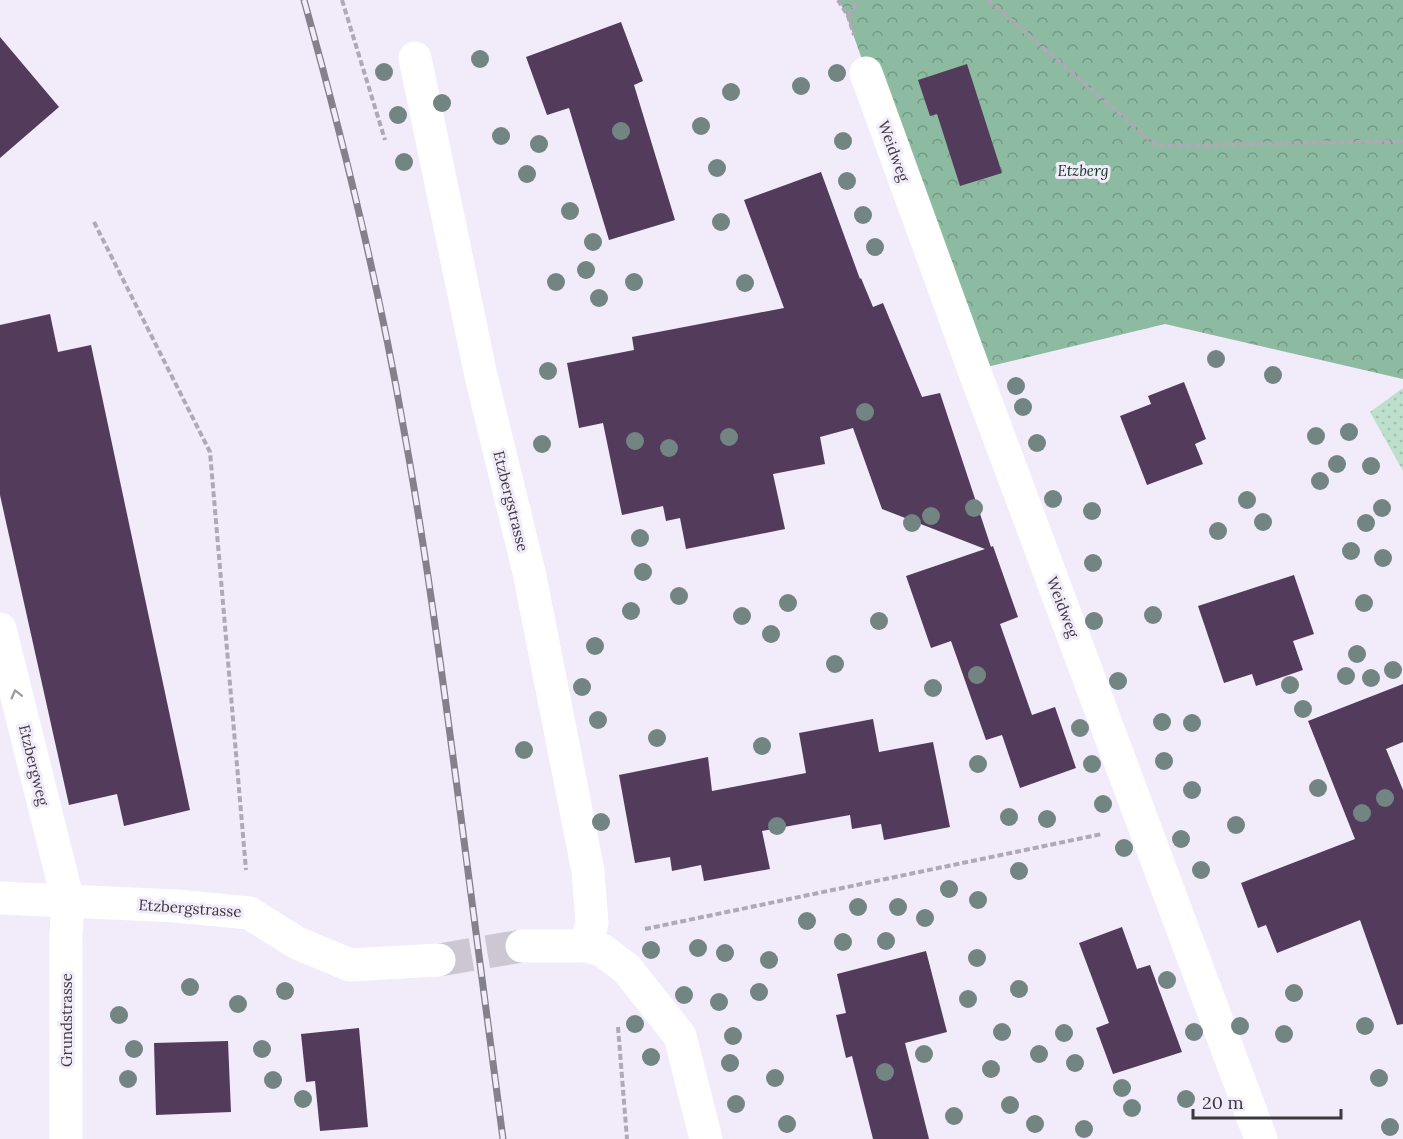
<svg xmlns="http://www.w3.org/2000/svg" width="1403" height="1139" font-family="Lora,serif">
<defs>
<pattern id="grass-dots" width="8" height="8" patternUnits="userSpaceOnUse" patternTransform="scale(1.5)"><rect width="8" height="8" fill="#bddfcb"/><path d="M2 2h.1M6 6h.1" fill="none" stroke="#a3c0af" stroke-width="1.8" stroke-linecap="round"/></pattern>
<pattern id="forest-crowns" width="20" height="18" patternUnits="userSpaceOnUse" patternTransform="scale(1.5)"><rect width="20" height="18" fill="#8dbba1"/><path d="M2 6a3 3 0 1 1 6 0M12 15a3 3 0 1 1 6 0" fill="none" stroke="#749985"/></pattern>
</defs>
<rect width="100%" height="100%" fill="#f1ebfa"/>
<!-- grass -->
<path fill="url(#grass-dots)" d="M1403,388v83l-33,-59z"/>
<!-- forest -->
<path fill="url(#forest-crowns)" d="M838,0h565v379l-238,-55 -191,46 -129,-358z"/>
<!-- building -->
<path fill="#533b5b" d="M621,22l22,59 -9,4 41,135 -66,20 -40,-132 -22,7 -21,-58z
M0,37l59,70 -59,51z
M967,64l35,109 -42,13 -23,-72 -7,2 -12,-36z
M821,172l39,107 1,-1 12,29 10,-4 39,94 18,-4 51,154 2,-1 25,71 -18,7 32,91 23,-8 21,61 -56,20 -18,-53 -16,5 -35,-99 -20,7 -25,-72 79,-27 -103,-40 -29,-81 -33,9 5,27 -52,10 12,55 -99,20 -6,-31 -14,3 -3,-15 -41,9 -19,-92 -24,5 -12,-65 67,-13 -2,-13 152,-29 -40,-108z
M50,314l8,38 33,-7 99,465 -66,16 -7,-32 -48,11 -69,-310v-170z
M1184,382l22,57 -11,5 8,20 -56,21 -27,-69 31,-12 -3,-8z
M1294,575l20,59 -21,7 10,29 -47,16 -4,-12 -28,9 -26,-77z
M1403,684v58l-17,7 17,41v234l-6,1 -37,-105 -83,33 -11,-28 -8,3 -17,-45 114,-44 -47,-118z
M873,719l6,33 54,-10 17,85 -66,13 -3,-16 -29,5 -2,-14 -88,16 8,38 -66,12 -3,-16 -29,6 -2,-14 -35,6 -16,-88 89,-18 4,34 94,-18 -7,-40z
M1122,927l15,42 13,-4 32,87 -69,22 -17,-46 13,-5 -30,-80z
M926,951l21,81 -42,11 24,96h-56l-21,-83 -6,2 -10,-43 10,-2 -9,-39z
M359,1028l9,99 -48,4 -5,-50 -9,1 -5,-48z
M228,1041l3,71 -75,3 -2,-72z"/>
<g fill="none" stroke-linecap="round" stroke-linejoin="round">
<!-- minor-tunnel -->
<path stroke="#cdc7d4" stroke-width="33" stroke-dasharray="33 16" stroke-linecap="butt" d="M439,960l83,-14"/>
<!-- path -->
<path stroke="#aea9b5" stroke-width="4" stroke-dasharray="6 3" stroke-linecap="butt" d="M342,0l43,140
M838,0l10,16 6,19
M988,0l169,146 246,-5
M848,16l10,-16
M94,222l116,230 36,418
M645,929l457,-95
M618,1027l9,112"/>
<!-- minor -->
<path stroke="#fff" stroke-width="33" d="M415,58l66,318 48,196 59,299 4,52 -6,23
M866,73l108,297 287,769
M0,629l68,272 -2,34v204
M0,898l176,8 73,7 48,30 53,22 89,-5
M522,946h64l16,4 25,19 53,67 26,103"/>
<!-- rail casing -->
<g stroke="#85818b" stroke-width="7">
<path id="rail" d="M304,0c39,140 74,281 99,425 22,120 38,241 54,362 15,117 31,235 46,352"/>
</g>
<!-- rail -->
<use href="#rail" stroke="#f1ebfa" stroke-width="4.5" stroke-dasharray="14" stroke-linecap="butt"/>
</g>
<!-- trees -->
<g fill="#728582">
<circle cx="480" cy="59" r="9"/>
<circle cx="384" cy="72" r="9"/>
<circle cx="837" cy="73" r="9"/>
<circle cx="801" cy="86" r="9"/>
<circle cx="731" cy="92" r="9"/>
<circle cx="442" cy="103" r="9"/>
<circle cx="398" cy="115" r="9"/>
<circle cx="701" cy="126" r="9"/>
<circle cx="621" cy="131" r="9"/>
<circle cx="501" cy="136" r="9"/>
<circle cx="843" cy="141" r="9"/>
<circle cx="539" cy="144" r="9"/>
<circle cx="404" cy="162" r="9"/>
<circle cx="717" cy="168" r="9"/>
<circle cx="527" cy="174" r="9"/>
<circle cx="847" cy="181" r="9"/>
<circle cx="570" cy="211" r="9"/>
<circle cx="863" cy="215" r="9"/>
<circle cx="721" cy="222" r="9"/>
<circle cx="593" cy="242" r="9"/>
<circle cx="875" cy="247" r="9"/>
<circle cx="586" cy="270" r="9"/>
<circle cx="556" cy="282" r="9"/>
<circle cx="634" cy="282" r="9"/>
<circle cx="745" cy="283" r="9"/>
<circle cx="599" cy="298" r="9"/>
<circle cx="1216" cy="359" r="9"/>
<circle cx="548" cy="371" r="9"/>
<circle cx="1273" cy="375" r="9"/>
<circle cx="1016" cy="386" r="9"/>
<circle cx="1023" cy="407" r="9"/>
<circle cx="865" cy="412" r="9"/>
<circle cx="1349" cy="432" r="9"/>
<circle cx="1316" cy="436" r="9"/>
<circle cx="729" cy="437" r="9"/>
<circle cx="635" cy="441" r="9"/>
<circle cx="1037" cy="443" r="9"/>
<circle cx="542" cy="444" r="9"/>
<circle cx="669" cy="448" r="9"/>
<circle cx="1337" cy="464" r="9"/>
<circle cx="1371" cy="466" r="9"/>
<circle cx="1320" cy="481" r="9"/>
<circle cx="1053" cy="499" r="9"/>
<circle cx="1247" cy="500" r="9"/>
<circle cx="974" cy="508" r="9"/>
<circle cx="1382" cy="508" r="9"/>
<circle cx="1092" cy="511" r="9"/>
<circle cx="931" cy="516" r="9"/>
<circle cx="1263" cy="522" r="9"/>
<circle cx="912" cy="523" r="9"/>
<circle cx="1366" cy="523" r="9"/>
<circle cx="1218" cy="531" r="9"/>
<circle cx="640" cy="538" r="9"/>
<circle cx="1351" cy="551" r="9"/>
<circle cx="1383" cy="558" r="9"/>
<circle cx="1093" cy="563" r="9"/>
<circle cx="643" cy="572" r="9"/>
<circle cx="679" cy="596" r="9"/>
<circle cx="788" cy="603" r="9"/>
<circle cx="1364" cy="603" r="9"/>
<circle cx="631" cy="611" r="9"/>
<circle cx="1153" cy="615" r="9"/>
<circle cx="742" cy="616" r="9"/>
<circle cx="879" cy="621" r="9"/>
<circle cx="1094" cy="621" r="9"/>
<circle cx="771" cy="634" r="9"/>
<circle cx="595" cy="646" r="9"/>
<circle cx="1357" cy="654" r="9"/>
<circle cx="835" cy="664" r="9"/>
<circle cx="1393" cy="670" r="9"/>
<circle cx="977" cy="675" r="9"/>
<circle cx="1346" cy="676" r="9"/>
<circle cx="1371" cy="678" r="9"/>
<circle cx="1118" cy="681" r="9"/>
<circle cx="1290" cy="685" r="9"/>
<circle cx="582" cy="687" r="9"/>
<circle cx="933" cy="688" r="9"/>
<circle cx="1303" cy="709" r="9"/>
<circle cx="598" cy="720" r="9"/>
<circle cx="1162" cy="722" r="9"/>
<circle cx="1192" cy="723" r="9"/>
<circle cx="1080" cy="728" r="9"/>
<circle cx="657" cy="738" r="9"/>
<circle cx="762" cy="746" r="9"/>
<circle cx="524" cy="750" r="9"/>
<circle cx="1164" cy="761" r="9"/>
<circle cx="978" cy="764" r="9"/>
<circle cx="1092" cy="764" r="9"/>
<circle cx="1318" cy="788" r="9"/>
<circle cx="1192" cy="790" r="9"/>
<circle cx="1385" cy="798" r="9"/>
<circle cx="1103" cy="804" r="9"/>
<circle cx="1362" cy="813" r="9"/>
<circle cx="1009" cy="817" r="9"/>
<circle cx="1047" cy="819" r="9"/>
<circle cx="601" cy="822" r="9"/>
<circle cx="1236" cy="825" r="9"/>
<circle cx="777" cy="826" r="9"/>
<circle cx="1181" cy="839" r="9"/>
<circle cx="1124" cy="848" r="9"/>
<circle cx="1201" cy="870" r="9"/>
<circle cx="1019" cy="871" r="9"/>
<circle cx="949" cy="889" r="9"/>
<circle cx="978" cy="900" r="9"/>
<circle cx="858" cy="907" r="9"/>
<circle cx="898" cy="907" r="9"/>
<circle cx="925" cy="918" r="9"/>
<circle cx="807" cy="921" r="9"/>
<circle cx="886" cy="941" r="9"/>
<circle cx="843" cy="942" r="9"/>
<circle cx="698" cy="948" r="9"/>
<circle cx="651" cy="950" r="9"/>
<circle cx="725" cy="953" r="9"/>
<circle cx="977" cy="958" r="9"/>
<circle cx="769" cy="960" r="9"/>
<circle cx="1167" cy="980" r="9"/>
<circle cx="190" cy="987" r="9"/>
<circle cx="1019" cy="989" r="9"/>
<circle cx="285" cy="991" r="9"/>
<circle cx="759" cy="992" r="9"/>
<circle cx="1294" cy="993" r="9"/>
<circle cx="684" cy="995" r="9"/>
<circle cx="968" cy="999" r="9"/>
<circle cx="719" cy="1002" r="9"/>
<circle cx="238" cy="1004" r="9"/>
<circle cx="119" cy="1015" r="9"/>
<circle cx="635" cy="1024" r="9"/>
<circle cx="1240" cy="1026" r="9"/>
<circle cx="1365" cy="1026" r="9"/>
<circle cx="1002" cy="1032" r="9"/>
<circle cx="1194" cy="1032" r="9"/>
<circle cx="1064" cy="1033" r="9"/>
<circle cx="1284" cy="1034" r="9"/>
<circle cx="733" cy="1036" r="9"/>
<circle cx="134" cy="1049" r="9"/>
<circle cx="262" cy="1049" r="9"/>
<circle cx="924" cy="1054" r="9"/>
<circle cx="1039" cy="1054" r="9"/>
<circle cx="651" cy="1057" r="9"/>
<circle cx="730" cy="1063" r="9"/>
<circle cx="1075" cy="1063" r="9"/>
<circle cx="991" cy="1069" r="9"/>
<circle cx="885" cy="1072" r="9"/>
<circle cx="775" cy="1078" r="9"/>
<circle cx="1379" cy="1078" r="9"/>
<circle cx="128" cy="1079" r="9"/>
<circle cx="273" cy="1080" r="9"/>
<circle cx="1122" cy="1088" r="9"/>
<circle cx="303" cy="1099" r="9"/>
<circle cx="1186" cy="1099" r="9"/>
<circle cx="736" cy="1104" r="9"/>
<circle cx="1010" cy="1105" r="9"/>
<circle cx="1132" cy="1108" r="9"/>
<circle cx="954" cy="1116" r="9"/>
<circle cx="787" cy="1124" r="9"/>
<circle cx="1035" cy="1124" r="9"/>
<circle cx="1390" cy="1127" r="9"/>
<circle cx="1084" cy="1129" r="9"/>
</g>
<!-- one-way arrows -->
<defs><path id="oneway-chevron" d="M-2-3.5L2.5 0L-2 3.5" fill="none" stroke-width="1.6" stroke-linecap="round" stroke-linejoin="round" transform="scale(1.5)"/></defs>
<use stroke="#9d9c9e" href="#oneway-chevron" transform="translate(16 694) rotate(-104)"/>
<g text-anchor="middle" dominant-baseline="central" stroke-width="6" stroke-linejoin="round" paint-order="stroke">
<!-- street labels -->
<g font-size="15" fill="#3b383e" stroke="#f1ebfa">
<text transform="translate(894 151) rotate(70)">Weidweg</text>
<text transform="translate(511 501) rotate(76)">Etzbergstrasse</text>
<text transform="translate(1063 607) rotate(69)">Weidweg</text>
<text transform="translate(34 765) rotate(76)">Etzbergweg</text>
<text transform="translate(190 908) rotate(4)">Etzbergstrasse</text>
<text transform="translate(66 1020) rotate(-90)">Grundstrasse</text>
</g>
<!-- park labels -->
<g font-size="15" font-style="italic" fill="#0b3220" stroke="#f1ebfa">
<text x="1083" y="170">Etzberg</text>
</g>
</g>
<!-- scale -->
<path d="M1193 1109v9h148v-9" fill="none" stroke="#3b383e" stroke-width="3"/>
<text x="1202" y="1109" font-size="18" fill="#3b383e" stroke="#f1ebfa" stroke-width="4.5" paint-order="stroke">20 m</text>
</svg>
